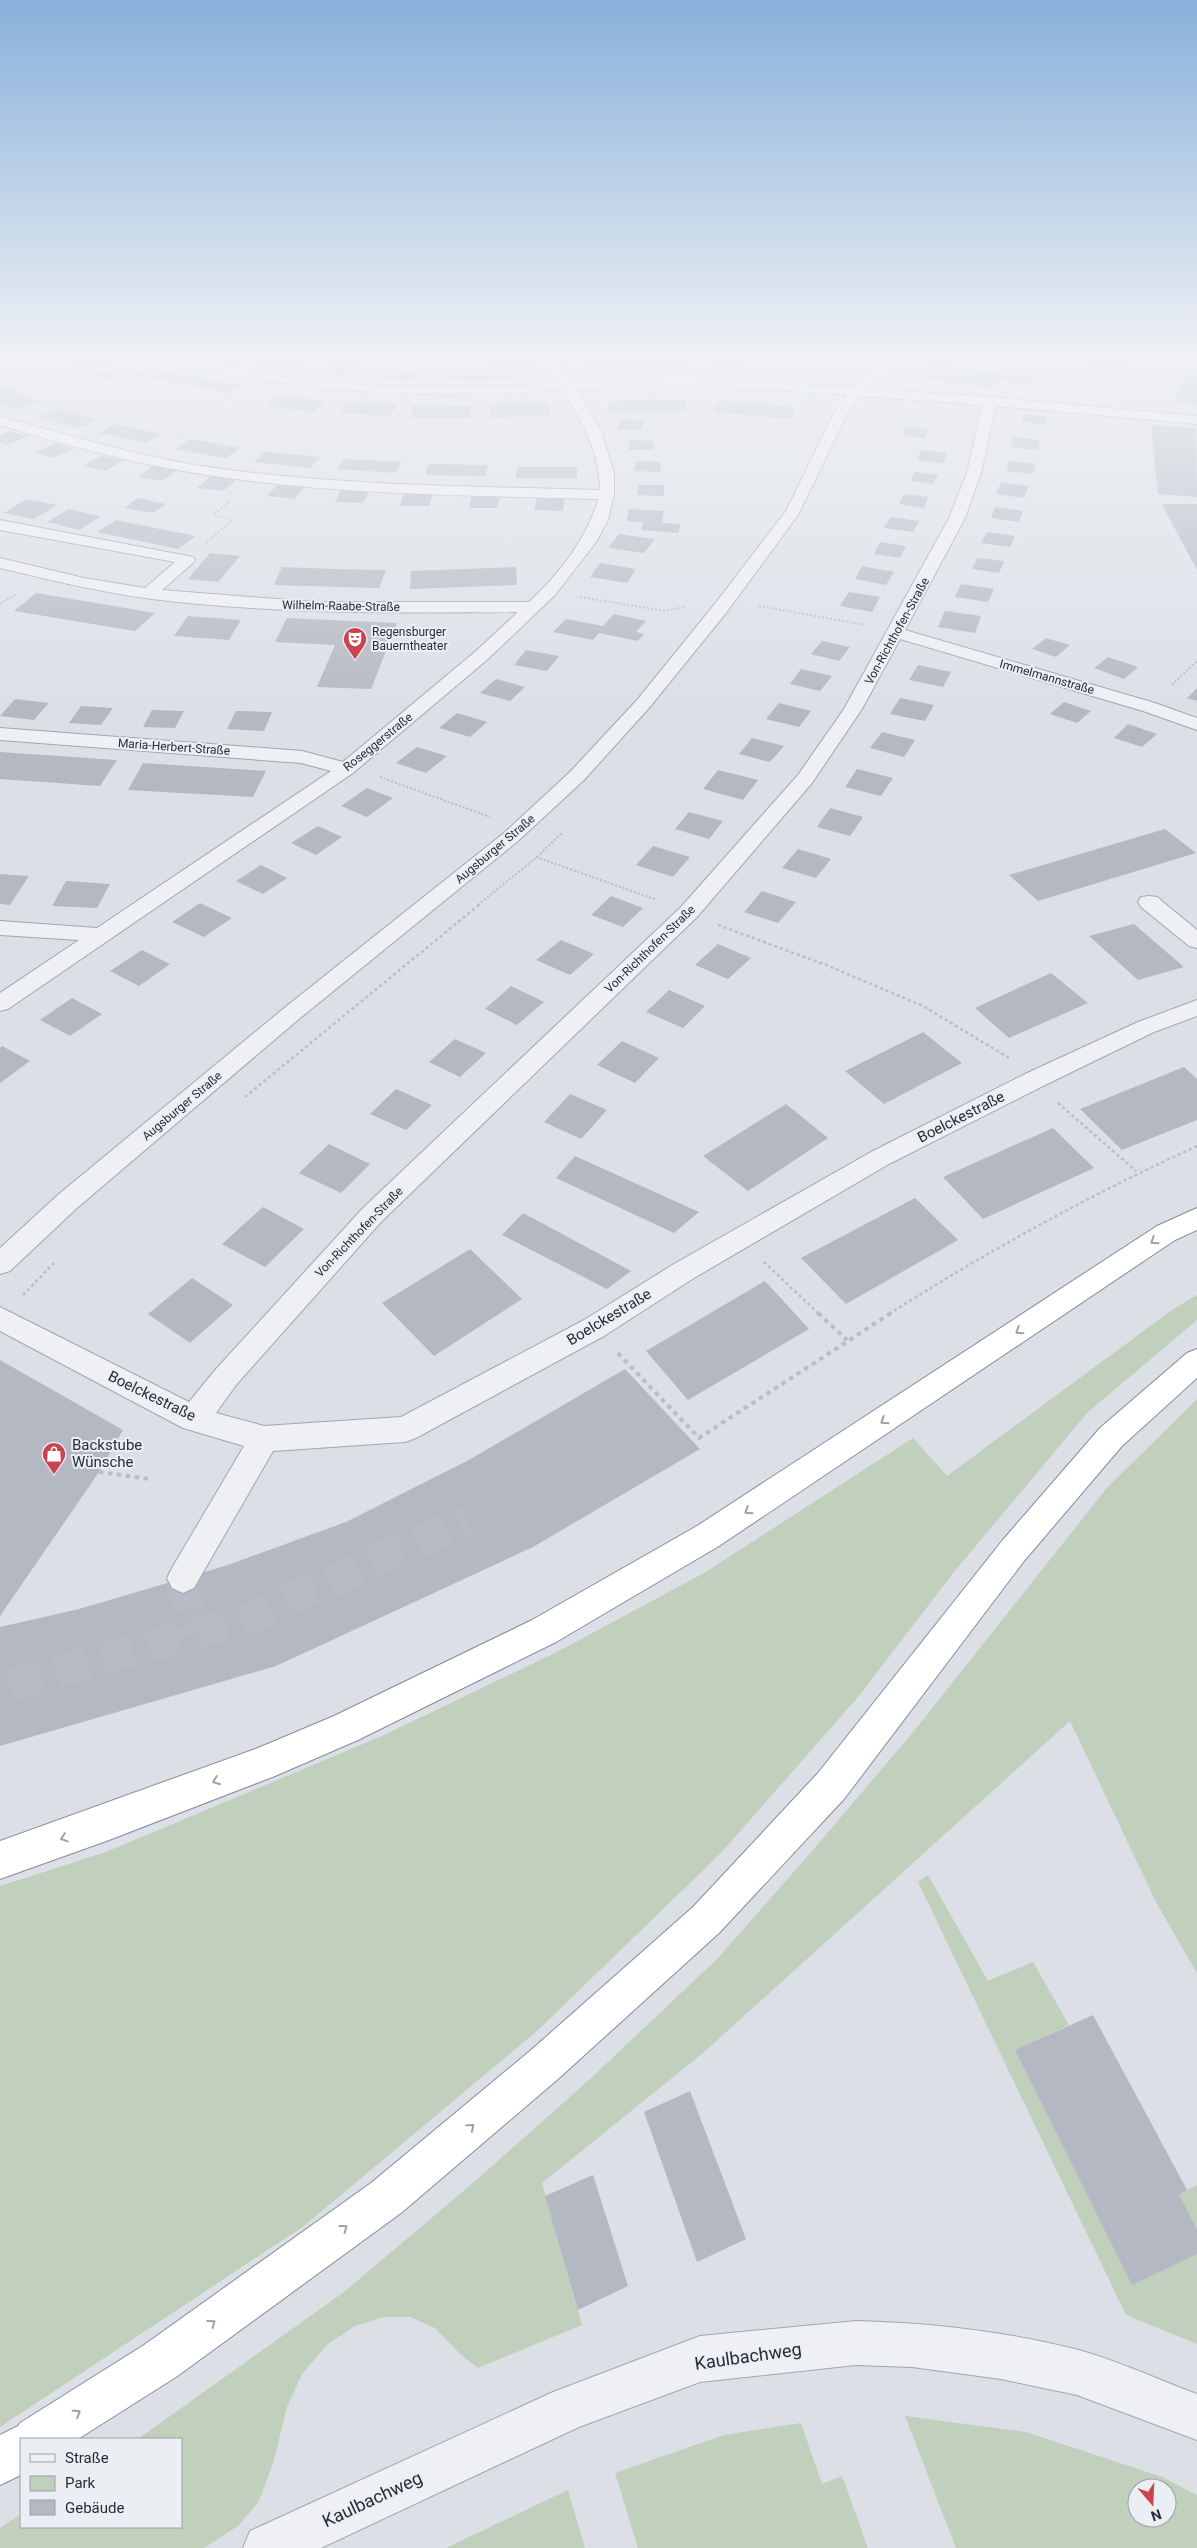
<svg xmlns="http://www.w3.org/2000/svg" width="1197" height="2548" font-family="Roboto,sans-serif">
<rect width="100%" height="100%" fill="#dcdfe6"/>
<!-- green -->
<path fill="#c1cfbd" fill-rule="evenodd" d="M1197,1295v25l-110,93 -133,159 -96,125 -137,156 -184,178 -233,195 -304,201v-541l106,-34 276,-116 175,-84 147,-79 209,-135 34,38 225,-166z
M1197,1399v574l-40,-69 -87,-183 -367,332 -161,130 40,142 -104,43 -18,-14 -25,-26 -25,-11h-26l-29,9 -27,18 -26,30 -15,33 -14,57 -15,39 -20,23 -34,22h-204v-20l21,-14v13h160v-88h-43l206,-147 129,-109 117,-104 127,-120 96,-109 101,-119 192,-242z
M928,1875l60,106 45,-19 36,63 -54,25 182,204v90l-71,-29 -208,-433z
M1197,2185v44l-18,-35z
M905,2416l121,16 136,45 35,18v53h-241zM1137,2488h30v30h-30z
M801,2423l21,61 20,-8 26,72h-230l-23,-75 109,-38z
M568,2490l17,58h-139z"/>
<!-- building -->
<path fill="#b3b8c2" d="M50,354h44l23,7 -20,7z
M217,354h54l34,6 -13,8z
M489,354h36l14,24 -98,3 2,-13h54z
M679,354l8,11 -97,8 -7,-12z
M775,354l4,5 -66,5 -8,-9z
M970,354h29l-4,5z
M1101,358l25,5 -16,11 -26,-6z
M331,365l93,7 -8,9 -94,-7z
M931,365l71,9 32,4 -3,6 -33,-4 -5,8 -72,-10z
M148,368l95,17 -14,8 -95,-18z
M98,371l22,5 -10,5 -22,-5z
M1186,374l11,2v29l-24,-4z
M0,386l8,3 33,13 -24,8 -17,-6z
M278,395l35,4 12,2 -12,11 -48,-6z
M684,399l3,12 -78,1 -2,-11z
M719,400l38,4 39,3 -5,12 -78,-7z
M347,401l38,3 13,1 -9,11 -50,-3z
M549,403l2,12 -60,3 -2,-13z
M413,405l59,1 -2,12h-60z
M58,408l40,12 -19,8 -41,-11z
M1024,414l24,3 -3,8 -24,-3z
M620,419l24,1 -2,10 -25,-1z
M115,424l47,10 -17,9 -46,-10z
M1151,425l45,3 1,69 -39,-3z
M906,427l23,2 -4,9 -23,-2z
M9,431l19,5 -21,9 -7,-2v-8z
M1014,437l26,3 -2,10 -27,-3z
M190,439l50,9 -14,10 -51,-9z
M629,440l25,1v9h-25z
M55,443l19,6 -21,9 -19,-5z
M921,450l26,3 -3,10 -27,-3z
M265,452l55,5 -10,11 -56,-6z
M101,456l22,4 -17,11 -23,-5z
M344,459l58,3 -7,11 -58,-4z
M636,461l25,1 -1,10 -26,-1z
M1009,461l27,3 -3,10 -27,-3z
M429,464l59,1 -3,11 -60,-1z
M153,466l24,4 -15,11 -24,-4z
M517,467h60v11h-61z
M915,472l23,3 -5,9 -23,-3z
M211,476l25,4 -13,11 -26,-3z
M1001,482l28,4 -5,12 -28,-4z
M278,484l27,3 -11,12 -27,-3z
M638,485h26v11l-27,-1z
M341,490l28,1 -6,12 -28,-1z
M404,493l29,1 -4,12h-29z
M904,494l24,3 -4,11 -25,-4z
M472,495l28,1 -3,12h-28z
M138,498l28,6 -13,9 -29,-5z
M537,498h28l-2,13 -29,-1z
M26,499l16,3 15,3 -23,14 -30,-6z
M1162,504h35v66l-30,-56z
M995,507l28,4 -4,11 -28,-4z
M69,509l16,4 16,3 -22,14 -32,-8z
M629,509l35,2 -2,12 19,1 -3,9 -37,-3 2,-8 -17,-1z
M891,517l28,4 -6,11 -29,-4z
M116,520l39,8 41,8 -18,13 -81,-17z
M987,532l28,4 -5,11 -29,-4z
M619,534l36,5 -11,14 -36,-5z
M880,542l26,4 -6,12 -26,-4z
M210,553l30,3 -22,26 -30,-3z
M977,558l27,3 -5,12 -27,-4z
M600,563l36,6 -9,14 -37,-6z
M862,566l32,6 -8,13 -31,-6z
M282,567l52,2 52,1 -7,18 -105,-3z
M516,567l1,18 -107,4 1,-18z
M961,584l33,5 -6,13 -33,-5z
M849,592l31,5 -8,15 -32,-6z
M36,593l60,10 59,10 -20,18 -121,-20z
M945,611l36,5 -6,17 -37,-6z
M614,614l32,7 -10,11 8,2 -6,7 -39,-8 -6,7 -40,-8 13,-13 37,7z
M188,616l53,4 -12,20 -55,-4z
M287,618l110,5 -26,66 -54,-2 18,-42 -60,-3z
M1046,638l24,7 -14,12 -24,-8z
M822,641l28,6 -11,14 -28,-7z
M526,650l33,6 -12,15 -33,-6z
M1108,657l30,10 -14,12 -30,-11z
M918,665l33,7 -8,15 -34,-7z
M801,669l31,7 -12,15 -30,-7z
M496,679l29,8 -15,14 -30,-8z
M1197,688v13l-10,-3z
M900,698l34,7 -9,16 -35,-7z
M15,699l34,4 -15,17 -34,-4z
M1064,702l27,9 -14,12 -27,-9z
M779,703l32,8 -12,16 -33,-8z
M81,706l32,2 -12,17 -32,-2z
M152,710l32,1 -9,17 -32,-1z
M236,711l36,1 -8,19 -37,-2z
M457,713l30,9 -17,15 -31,-9z
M1128,724l29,10 -15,13 -28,-9z
M882,732l33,8 -11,17 -34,-9z
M752,738l32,8 -14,16 -31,-8z
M417,747l30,9 -21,17 -30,-10z
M0,752l58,4 59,4 -17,26 -100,-7z
M143,763l61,4 62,4 -13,26 -125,-7z
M857,769l36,9 -12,18 -36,-9z
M718,770l40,10 -15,20 -40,-11z
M367,788l26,10 -26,19 -26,-11z
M830,808l33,9 -13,19 -33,-9z
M689,812l34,9 -14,18 -34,-10z
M318,826l24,11 -26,18 -25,-12z
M1165,829l31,24 -158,48 -29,-26z
M653,846l37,11 -17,20 -37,-12z
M798,849l33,10 -15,19 -34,-10z
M261,865l26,13 -24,16 -27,-13z
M0,874l29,2 -19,29 -10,-1z
M66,881l44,3 -13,24 -45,-2z
M762,891l34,11 -18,21 -34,-11z
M611,896l32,12 -20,19 -32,-12z
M200,903l32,15 -28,19 -32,-15z
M1134,924l50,43 -46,13 -49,-44z
M561,940l33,14 -24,21 -34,-15z
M718,944l33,14 -23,21 -33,-14z
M142,950l28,14 -31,22 -29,-15z
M1051,973l37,30 -79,35 -34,-30z
M511,986l33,16 -27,23 -32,-16z
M669,990l36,16 -22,22 -37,-16z
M72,998l30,16 -32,22 -30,-16z
M923,1032l39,31 -78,41 -39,-33z
M455,1039l31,14 -26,24 -31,-15z
M622,1041l37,17 -24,25 -38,-18z
M2,1046l28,15 -30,22v-35z
M1184,1067l13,12v41l-75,30 -42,-41z
M396,1089l36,16 -26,25 -36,-16z
M570,1094l37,16 -26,29 -37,-17z
M786,1104l42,34 -80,53 -45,-35z
M1053,1128l41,40 -111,51 -40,-42z
M329,1144l41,20 -29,29 -42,-20z
M575,1156l124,56 -25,21 -118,-55z
M915,1198l43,42 -112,64 -45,-46z
M263,1207l41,22 -39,38 -43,-23z
M523,1213l108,58 -24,18 -105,-54z
M470,1249l52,50 -88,57 -52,-53z
M192,1278l41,27 -43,38 -42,-29z
M765,1281l44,48 -121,71 -42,-49z
M0,1360l123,70 -24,42 -99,144z
M625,1369l75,80 -167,98 -257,119 -276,80v-119l79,-18 146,-43 121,-44 121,-61z
M1093,2015l94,175 -8,4 18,35v25l-65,31 -117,-235z
M690,2091l56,148 -49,23 -53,-150z
M593,2175l35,111 -50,24 -33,-114z"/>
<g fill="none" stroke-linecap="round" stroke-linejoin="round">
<!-- minor-tunnel -->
<path stroke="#b8bbc4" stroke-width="32" stroke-dasharray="32 16" stroke-linecap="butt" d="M183,1578l8,57
M10,1685l236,-66 221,-99"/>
<!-- minor casing -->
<g stroke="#a2a6af" stroke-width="2">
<path id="minor" d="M136,354c47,0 95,16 142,22 94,12 187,14 281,7l-17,-29h12l17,28 111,-6 173,12 38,-34h14l-38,35 121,8 207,19v8l-201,-18 -15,67 -16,45 -60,112 250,73 42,15v12l-54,-19 -243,-72 -38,70 -50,74 -115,134 -316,305 -145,163 -20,28 48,13 137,-9 183,-97 90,-56 197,-112 154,-78 113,-52 59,-22v16l-43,16 -111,54 -154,78 -195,114 -90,58 -188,102 -11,4 -132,9 -79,137 -11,5 -11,-5 -5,-10 5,-10 72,-122 -61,-18 -183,-97v-24l189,95 27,-33 147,-161 318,-301 117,-132 46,-66 105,-191 18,-45 15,-68 -121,-9 -11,12 -52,107 -72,98 -77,95 -65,72 -66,61 -219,178 -222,189 -67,63 -10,3v-26l59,-54 224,-185 221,-176 66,-61 67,-72 77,-95 72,-94 51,-104 11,-12 -166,-11 -106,5 25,41 13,44v21l-6,25 -12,22 -41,53 -67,64 -135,114 -345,236 -8,2v-18l79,-53 -79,-5v-14l97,7 234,-157 -30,-8 -301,-23v-12l302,23 41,11 133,-111 42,-39c-122,1 -245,2 -366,-13 -52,-7 -102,-19 -152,-31v-10l84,20 61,10 30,-26 -175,-32v-10l193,37 2,3 -2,3 -31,27 152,12h215c30,-28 58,-63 69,-103 -134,-4 -270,-4 -403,-26 -67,-11 -131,-28 -195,-48v-8c65,16 128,37 195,48 133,21 270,21 405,25 0,-38 -18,-68 -37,-100 -142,12 -282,0 -421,-32z
M1149,896l8,1 40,33v18l-8,-2 -48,-39 -3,-5 3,-5z
M856,2321c74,2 147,10 219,28 39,10 84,31 122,45v46l-120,-45 -76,-16 -89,-12 -56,-2 -156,17 -121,45 -258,121h-78l7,-17 303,-139 147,-56z"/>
</g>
<!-- highway casing -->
<g stroke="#848c9b" stroke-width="2">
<path id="highway" d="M1197,1208v22l-22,10 -456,306 -163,96 -198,98 -83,36 -166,64 -109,39v-38l258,-93 76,-32 198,-96 165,-94 460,-300z
M1197,1349v29l-75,68 -98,115 -180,238 -125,134 -161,146 -157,134 -225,164 -98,62h-57v36l-21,10v-50l18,-9 2,-3 124,-78 227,-162 159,-132 163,-144 125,-134 184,-232 98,-113 87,-75z"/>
</g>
<!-- path-far2 -->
<path stroke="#babdc4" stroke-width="2" stroke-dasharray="2 2" stroke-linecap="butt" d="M44,354l55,16 4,-1
M173,438l67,-38
M206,543l26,-23 -19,-5 17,-14
M580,597l85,14 19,-4
M0,604l17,-10
M759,606l107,19
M1172,685l25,-24
M380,777l110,40
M536,857l121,43
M478,905l59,-48 26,-25"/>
<!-- path-far1 -->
<path stroke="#babdc4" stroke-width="2.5" stroke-dasharray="3 3" stroke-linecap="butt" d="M718,925l108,40 97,41 86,52
M245,1097l235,-193
M1058,1103l78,68
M764,1262l55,52
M23,1295l31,-32
M889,1314c99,-63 201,-119 308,-168"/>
<!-- path -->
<path stroke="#babdc4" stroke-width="4" stroke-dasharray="4.5 4.5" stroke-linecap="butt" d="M818,1313l29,27
M618,1353l81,85 192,-125
M99,1472l51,7"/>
<!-- minor -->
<use href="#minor" fill="#eef0f4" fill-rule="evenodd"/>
<!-- highway -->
<use href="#highway" fill="#fff" fill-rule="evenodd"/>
</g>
<!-- one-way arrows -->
<defs><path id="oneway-chevron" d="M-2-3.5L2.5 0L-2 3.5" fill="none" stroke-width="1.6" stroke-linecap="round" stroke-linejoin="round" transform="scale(1.25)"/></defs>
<g stroke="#9da0a7">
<use href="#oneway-chevron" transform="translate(1154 1241) rotate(146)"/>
<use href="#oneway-chevron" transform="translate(1019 1331) rotate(146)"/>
<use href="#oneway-chevron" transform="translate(884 1421) rotate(146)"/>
<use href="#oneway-chevron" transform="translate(748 1511) rotate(147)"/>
<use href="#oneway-chevron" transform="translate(216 1781) rotate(159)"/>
<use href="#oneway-chevron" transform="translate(64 1838) rotate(161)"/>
<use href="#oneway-chevron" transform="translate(471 2127) rotate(-40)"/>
<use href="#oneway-chevron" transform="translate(344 2228) rotate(-36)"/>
<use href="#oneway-chevron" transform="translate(212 2323) rotate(-36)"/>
<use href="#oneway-chevron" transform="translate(77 2413) rotate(-32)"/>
</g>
<!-- sky -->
<linearGradient id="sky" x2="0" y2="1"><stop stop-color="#88b0da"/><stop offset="0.5" stop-color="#eff1f4"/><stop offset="1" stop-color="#eff1f4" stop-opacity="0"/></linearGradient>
<rect width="1197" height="711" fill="url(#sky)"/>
<!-- icons -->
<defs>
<g id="theatre-pin" transform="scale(1.25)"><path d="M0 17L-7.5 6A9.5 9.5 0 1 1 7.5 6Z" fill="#c8444f" stroke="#ebeef3"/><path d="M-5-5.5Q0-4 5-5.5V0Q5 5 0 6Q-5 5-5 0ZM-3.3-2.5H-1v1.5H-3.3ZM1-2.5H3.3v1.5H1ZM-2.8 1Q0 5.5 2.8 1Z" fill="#fff"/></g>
<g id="shop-pin" transform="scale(1.25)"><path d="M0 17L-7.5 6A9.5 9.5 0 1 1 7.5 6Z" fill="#c8444f" stroke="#ebeef3"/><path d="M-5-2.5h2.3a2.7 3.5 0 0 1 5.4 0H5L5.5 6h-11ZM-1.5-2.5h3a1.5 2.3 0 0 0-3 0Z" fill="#fff"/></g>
</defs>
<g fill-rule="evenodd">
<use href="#theatre-pin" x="355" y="639"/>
<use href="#shop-pin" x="54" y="1454"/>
</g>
<g text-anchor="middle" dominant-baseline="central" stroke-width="4" stroke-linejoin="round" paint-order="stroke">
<!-- far-street labels -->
<g font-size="12" fill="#262d3b" stroke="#ebeef3">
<text transform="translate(341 606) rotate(1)">Wilhelm-Raabe-Straße</text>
<text transform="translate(897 631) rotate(-61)">Von-Richthofen-Straße</text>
<text transform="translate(1047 677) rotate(16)">Immelmannstraße</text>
<text transform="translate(378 742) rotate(-39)">Roseggerstraße</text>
<text transform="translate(174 747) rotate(4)">Maria-Herbert-Straße</text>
<text transform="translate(495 849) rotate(-40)">Augsburger Straße</text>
<text transform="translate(650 949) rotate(-44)">Von-Richthofen-Straße</text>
<text transform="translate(182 1106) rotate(-40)">Augsburger Straße</text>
<text transform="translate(359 1232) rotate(-46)">Von-Richthofen-Straße</text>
</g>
<!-- far-poi labels -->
<g font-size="12" fill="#262d3b" stroke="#ebeef3" text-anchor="start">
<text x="372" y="632">Regensburger<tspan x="372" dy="14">Bauerntheater</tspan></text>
</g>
<!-- street labels -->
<g font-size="15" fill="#262d3b" stroke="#ebeef3">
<text transform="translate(961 1117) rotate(-27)">Boelckestraße</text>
<text transform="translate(609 1317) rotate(-31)">Boelckestraße</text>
<text transform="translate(152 1396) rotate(26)">Boelckestraße</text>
</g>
<!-- poi labels -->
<g font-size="15" fill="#262d3b" stroke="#ebeef3" text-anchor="start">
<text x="72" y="1445">Backstube<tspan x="72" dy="17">Wünsche</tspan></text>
</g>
<!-- near-street labels -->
<g font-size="18" fill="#262d3b" stroke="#ebeef3">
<text transform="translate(748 2356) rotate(-8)">Kaulbachweg</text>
<text transform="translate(372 2499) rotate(-25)">Kaulbachweg</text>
</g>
</g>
<!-- legend -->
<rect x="20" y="2438" width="162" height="90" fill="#ebeef3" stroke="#9ca1a9"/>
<rect x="30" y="2454" width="25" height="8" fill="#eef0f4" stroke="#9ca1a9"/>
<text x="65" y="2463" font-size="15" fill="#262d3b">Straße</text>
<rect x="30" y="2476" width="25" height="15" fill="#c1cfbd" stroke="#9ca1a9"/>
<text x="65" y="2488" font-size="15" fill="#262d3b">Park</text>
<rect x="30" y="2500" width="25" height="15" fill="#b3b8c2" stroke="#9ca1a9"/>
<text x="65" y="2513" font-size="15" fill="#262d3b">Gebäude</text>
<!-- north arrow -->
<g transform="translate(1152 2503) rotate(161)"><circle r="24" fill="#ebeef3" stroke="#9ca1a9"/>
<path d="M0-4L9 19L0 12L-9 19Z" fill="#c8444f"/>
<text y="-8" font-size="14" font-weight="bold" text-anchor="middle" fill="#262d3b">N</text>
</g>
</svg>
